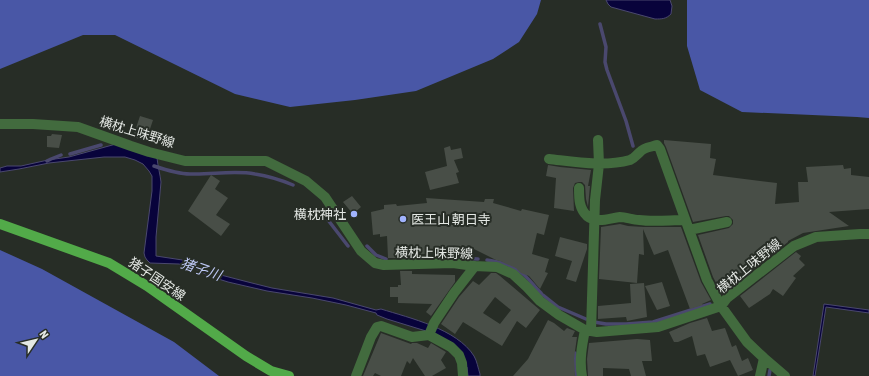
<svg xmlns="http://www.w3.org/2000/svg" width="869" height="376" font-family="'Asap Condensed','Noto Sans JP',sans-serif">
<rect width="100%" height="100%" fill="#272d26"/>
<!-- forest -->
<path fill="#4957a6" d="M0,0h541l-4,14 -18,28 -26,17 -77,32 -61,9 -65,7 -55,-13 -120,-59h-32l-83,34z
M687,0h182v118l-12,-1 -115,-5 -42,-22 -13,-44z
M0,250l42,19 132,73 45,34h-219z"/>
<!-- water -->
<path fill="#08033b" stroke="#4a486e" d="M606,0h64l2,6 -1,8c-5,5 -9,5 -16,5l-44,-12 -3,-3z
M116,144l41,14c1,9 3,16 4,24l-5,55v19l33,5 28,13 31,8 24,6 61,10 43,12 5,-1c29,9 76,20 93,47 3,5 4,12 6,18v2h-12l-1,-9 -41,-36 -39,-12 -10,-4 -1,-2 -30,-8 -34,-7 -45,-7 -39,-9 -16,-5 -17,-8 -16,-5 -29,-1 -3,-3 -2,-3 -1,-4 8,-62v-15l-3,-5 -6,-7 -8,-4 -10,-3h-21l-55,6 -30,6 -19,3v-4l7,-2h14l27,-6 21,-3z
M824,304l45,6v3l-43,-6 -11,69h-2z"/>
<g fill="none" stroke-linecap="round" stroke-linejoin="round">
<!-- stream -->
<path stroke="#4a486e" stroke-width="3.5" d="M600,24l6,23 -1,15 2,8 19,51 7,25
M70,154l31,-9
M47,161l4,-2 10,-4
M154,166c9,3 26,8 36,8 21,1 43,-4 65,0 13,2 26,6 38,11
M328,220l20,26
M367,246l9,9 10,4
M442,258h9
M457,258l21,1
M411,259l21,-1
M487,260c14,2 25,5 36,14 7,6 12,13 18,19
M543,295l15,12 28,12
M594,322l12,2h20l27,-2 57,-18
M575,353v15l2,8
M769,376l1,-6"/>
</g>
<!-- building -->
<path fill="#484e47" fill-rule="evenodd" d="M140,116l13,4 -7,21 -13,-4z
M52,134l10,1 -3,13 -12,-1v-11h4z
M664,140l47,4 -1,14 6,1 -3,16 64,8 -2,21 24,-2 -1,-20h10l-2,-15 37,-2 1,4 7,-1v7l18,2v32l-40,3 20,14 -46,7 -15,8v1l-41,32 -3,-2 -18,5 7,8 -11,9 -9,-17 -15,-42 31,-7 4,-4v-4l-4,-4h-3l-33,6 -27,-75 -2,-4z
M450,146l1,4 10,-2 2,10 -9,2 5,12 -3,1 3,10 -29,7 -5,-18 22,-6 -3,-18z
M548,165l12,2 31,3 -3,16h2l-2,21 -2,-8 -1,-14 -3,-3h-3l-4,1 -2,5 1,23 -20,-3 2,-30 -10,-2z
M211,175l9,6 -5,8 13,9 -12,17 14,9 -9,12 -33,-25z
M352,196l9,11 -8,7 -10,-12z
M426,198l58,4 1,-3h9l-1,4 28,8 1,-2 27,6 -5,20 -7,-2 -5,21 17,5 -4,13 3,1 -8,16 -11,-13 -8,-3 -5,-5 -14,-6h1l-7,-2 -24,-12 -5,7 -27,-2 -30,2 1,3h-23l-1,-22 -7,1v-3l-7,1 -2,-23 13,-3v-4l12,-1 1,2 30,-3z
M620,224l8,2 16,1h37l20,55 10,18 -9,4 1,1 -13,4 -22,-59 -14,5 -11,-26 1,26 -5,-1 -2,29 -38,-4 2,-52z
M560,237l27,7v5l-11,33 -10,-3 6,-18 -17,-5z
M796,252l5,4 -2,3 6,6 -12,11 3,2 -13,18 -10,-7 -3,5 -21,14 -9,-12z
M400,271h12v3l43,1v7l-24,34 -5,-4 6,-8 -34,-1v-6h-8v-10h8v-2h3z
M491,273h5l4,3 40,34 -14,18 -9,-7 -15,25 -39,-24 -8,12 -14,-10 18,-27 14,-16 6,4zM495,297l16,13 -11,14 -17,-11z
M662,282l8,24 -13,4 -12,-24z
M644,283l3,34 -20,4 -1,-4 -28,2v-13l33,-3 -1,-19z
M707,318l5,13 13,-3 7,19 4,-2 6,16 6,-3 5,12 -15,6 -8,-16 -20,7 -5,-13 -8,2 -5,-20 -14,6h-4l-5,-10 21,-9z
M548,320l6,3 10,8 3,-3 8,3 -3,6h5l-3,21 1,18h-62l15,-17z
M381,333l30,11 1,-1h5l11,5 3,-5 15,9 -5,8 5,8 -14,8h-7l-12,-18 -3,6 -3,-3 -6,15h-20l-6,-3 -2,3h-10z
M637,339l13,1 2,21h-10l4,15h-15l-2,-7 -26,-1v8h-15l-1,-17 2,-16z"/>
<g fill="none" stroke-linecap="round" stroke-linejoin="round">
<!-- minor -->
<path stroke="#426b3e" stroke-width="10" d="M0,124h33l45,3 53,19 18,6 36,9h81l40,20 19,16 36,54 14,12 9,2 69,-2 21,3 23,1 16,7 14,13 13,14 19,14 26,15 12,2 61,-5 63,-21 6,-8 67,-52 22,-9 44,-3h9
M549,159c27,3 55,8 81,1 5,-2 6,-5 10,-8 4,-5 12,-5 17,-7l3,4 47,131 14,26 26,36 17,16 21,18
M579,188c0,11 0,20 8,28 10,8 23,2 33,1 6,0 13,3 19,3 15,2 31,0 46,0
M689,230l38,-8
M591,331l4,-131 4,-36 -1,-24
M429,335l5,-12 20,-30 21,-27
M356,376l15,-39 6,-10 4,-1 31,11 17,-2 22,12 8,8 3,8 1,13
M582,376c-3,-15 0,-31 3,-46
M760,376l4,-18"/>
<!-- major -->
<path stroke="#52aa49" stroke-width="10" d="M0,224l109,39 38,23 99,70 25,15 18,5"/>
</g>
<!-- markers -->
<g fill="#a1b3fd" stroke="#272d26" stroke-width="1.5">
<circle cx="354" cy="214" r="4"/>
<circle cx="403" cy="219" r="4"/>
</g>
<g text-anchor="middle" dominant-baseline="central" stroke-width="4" stroke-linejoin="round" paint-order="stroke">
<!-- street labels -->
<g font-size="13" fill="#e4e8e4" stroke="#272d26">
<text transform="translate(137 132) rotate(17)">横枕上味野線</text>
<text transform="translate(434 253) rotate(1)">横枕上味野線</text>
<text transform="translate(749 266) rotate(-39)">横枕上味野線</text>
<text transform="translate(157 279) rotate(34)">猪子国安線</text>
</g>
<!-- poi labels -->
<g font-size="13" fill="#e4e8e4" stroke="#272d26" text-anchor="end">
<text x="346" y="214">横枕神社</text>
<text x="411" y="219" text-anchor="start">医王山 朝日寺</text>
</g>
<!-- water labels -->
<g font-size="14" font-style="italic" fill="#bec9f5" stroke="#272d26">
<text transform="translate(201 269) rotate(19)">猪子川</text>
</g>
</g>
<!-- north arrow -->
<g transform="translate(36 340) rotate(55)" stroke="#272d26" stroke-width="3" paint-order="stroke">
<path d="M0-3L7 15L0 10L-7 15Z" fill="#e4e8e4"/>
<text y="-6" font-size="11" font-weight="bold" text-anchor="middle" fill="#e4e8e4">N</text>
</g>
</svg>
